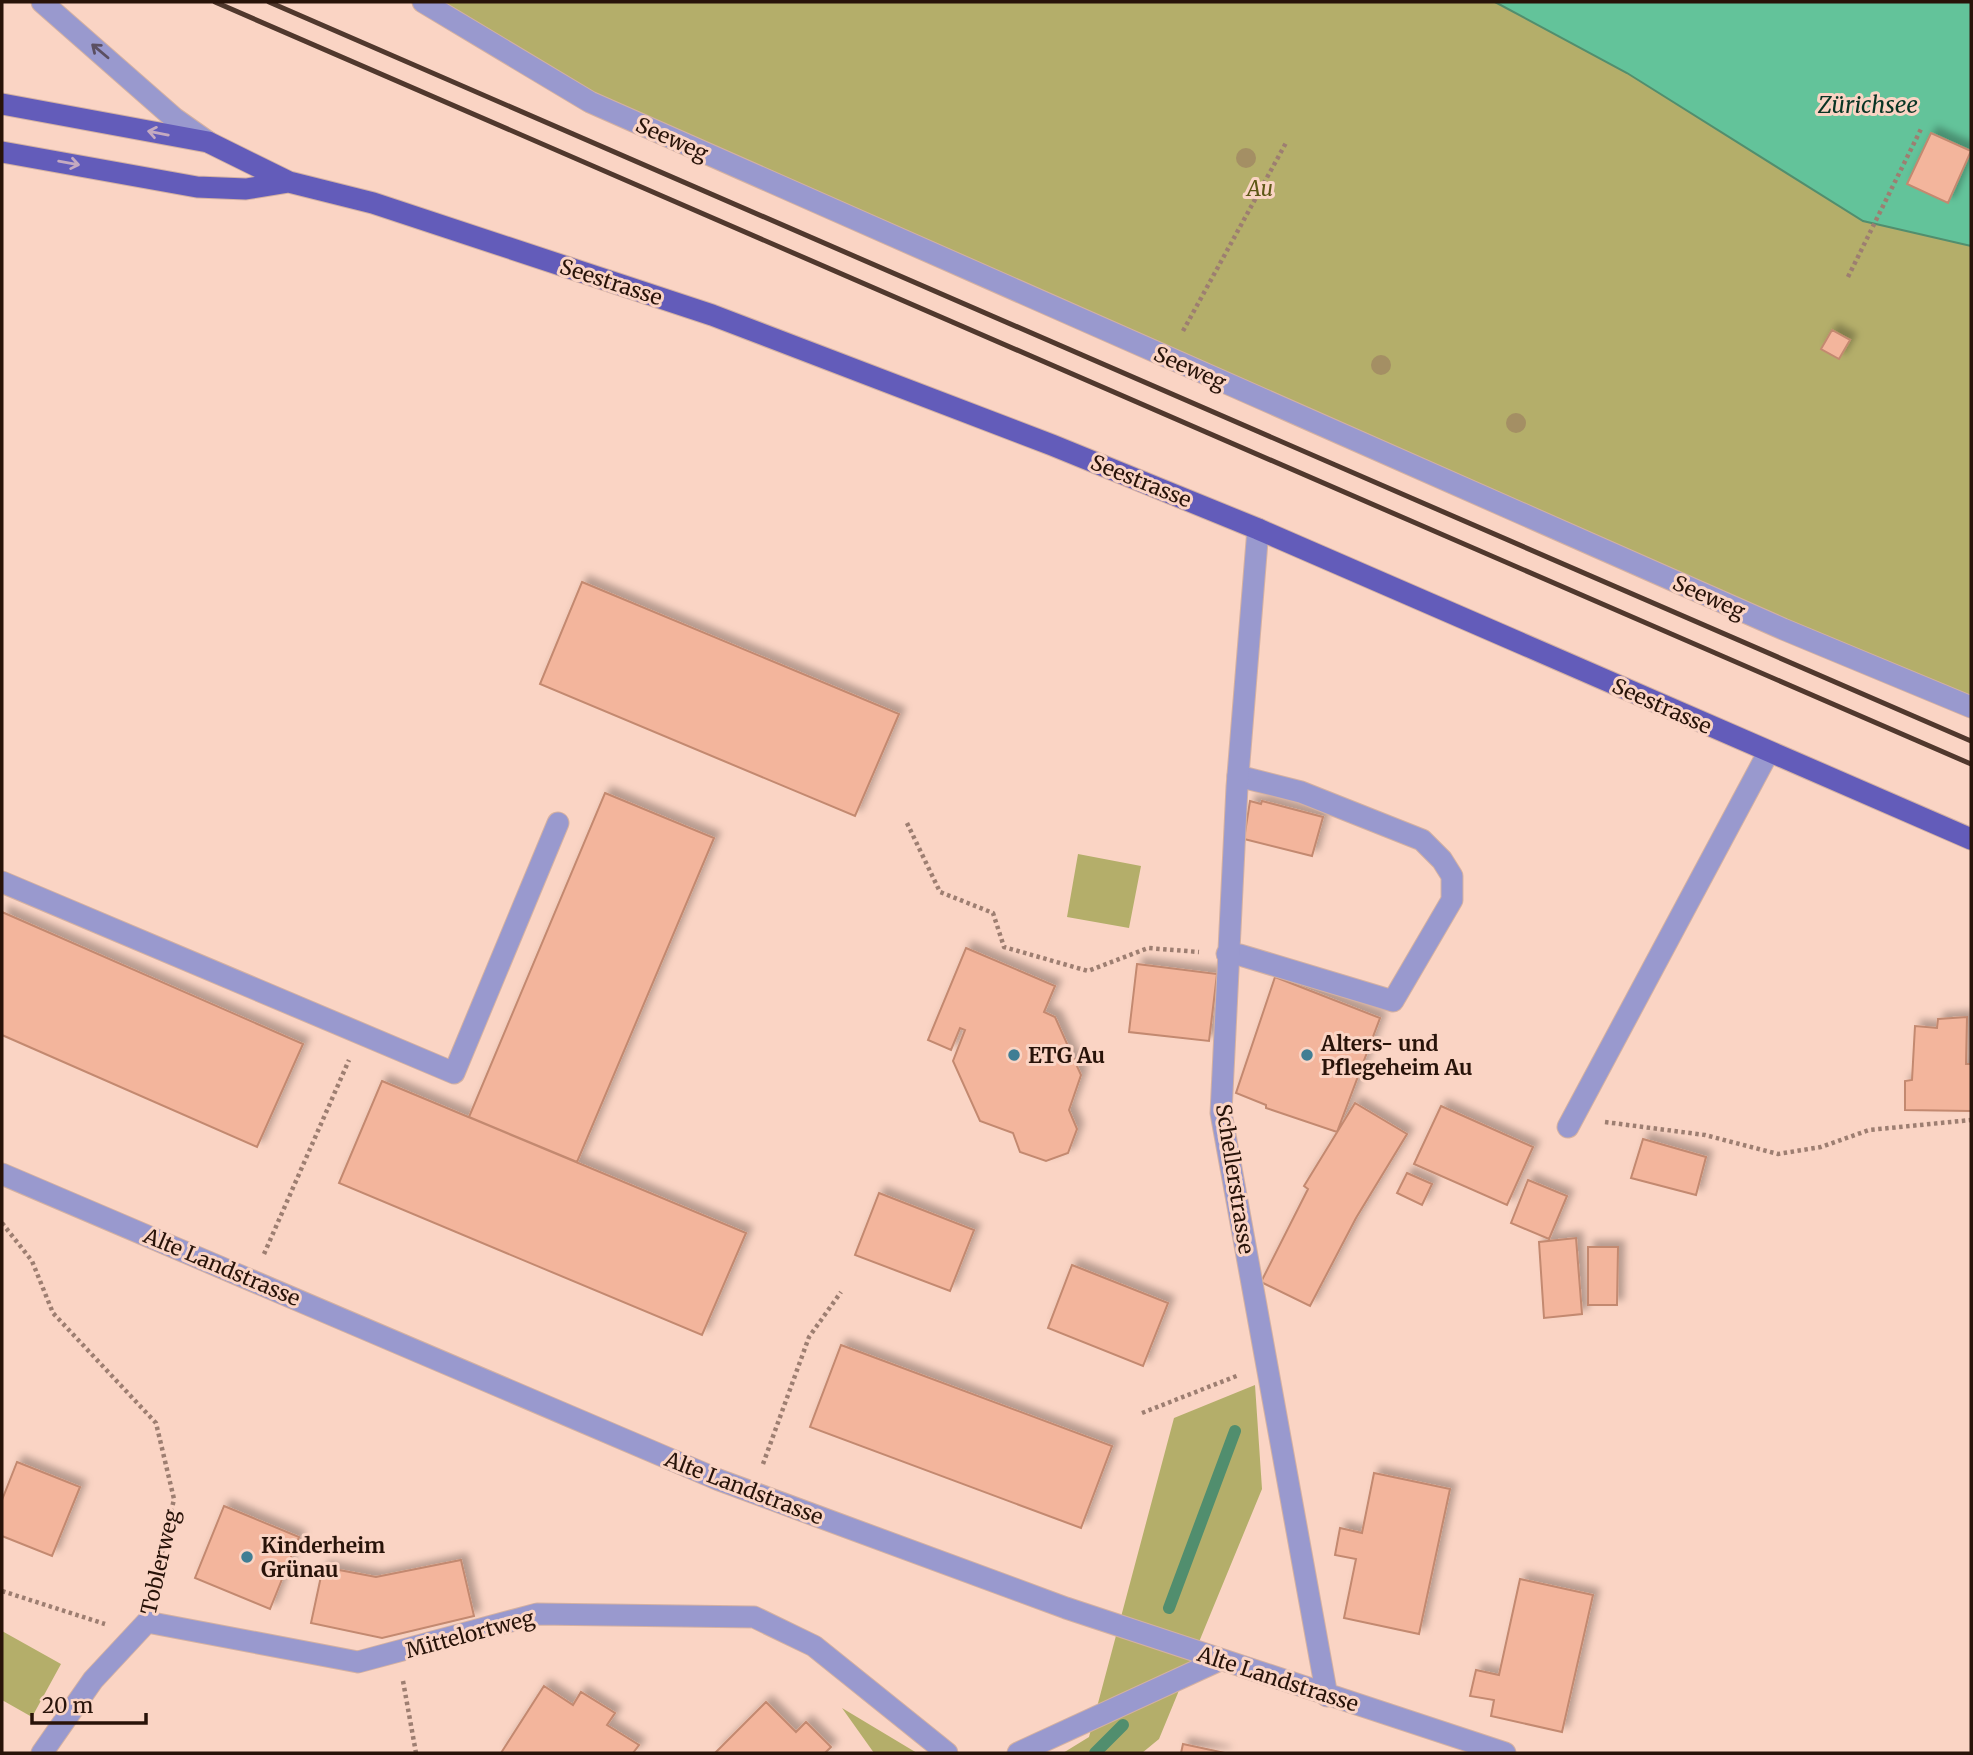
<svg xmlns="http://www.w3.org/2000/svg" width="1973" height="1755" font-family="Merriweather,serif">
<defs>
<filter id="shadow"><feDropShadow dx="6" dy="-6" stdDeviation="3.5" flood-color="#0004"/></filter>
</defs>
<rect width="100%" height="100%" fill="#fad4c4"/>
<!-- green -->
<path fill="#b4ae6a" d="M423,2h1162l386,199v506l-1381,-605z
M1078,854l63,12 -12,62 -62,-11z
M1255,1385l7,104 -103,250 -17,14h-79l26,-16 85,-319z
M2,1631l59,33 -29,53 -30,-17z
M842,1708l75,45h-43z"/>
<!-- water -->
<path fill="#63c39a" stroke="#518e6e" stroke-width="2" d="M1495,2h476v244l-108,-25 -236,-148z"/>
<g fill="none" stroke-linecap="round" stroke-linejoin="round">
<!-- stream -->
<path stroke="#518e6e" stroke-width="12" d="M1169,1608l66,-177
M1095,1753l28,-28"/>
</g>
<!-- building -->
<path fill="#f3b59c" stroke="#c38970" stroke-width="2" filter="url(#shadow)" d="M1931,133l40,18 -23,52 -41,-19z
M1832,330l18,10 -11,19 -18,-10z
M582,582l317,132 -44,102 -315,-132z
M605,793l109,45 -137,324 -108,-45z
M1250,801l11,3 1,-3 61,16 -11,39 -68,-17z
M2,912l301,132 -46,103 -255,-112z
M966,948l89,38 -11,26 11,5 26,58 -12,35 8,19 -9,24 -22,8 -26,-9 -7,-19 -33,-12 -27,-60 12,-31 -5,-2 -9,22 -23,-10z
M1137,964l80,10 -8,67 -80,-9z
M1275,977l105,41 -43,114 -71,-24v-3l-30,-12z
M1967,1017l-1,47h5v47l-66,-1v-29l7,-1 3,-54 22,2 1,-9z
M382,1081l364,152 -44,102 -363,-152z
M1355,1103l52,31 -51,84 -46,88 -49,-24 47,-93 -4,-3z
M1441,1106l92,41 -26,58 -93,-41z
M1643,1139l63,18 -10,38 -65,-17z
M1407,1173l25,11 -10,21 -25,-12z
M1528,1180l39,16 -18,43 -38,-16z
M879,1193l95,37 -24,61 -95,-36z
M1576,1238l6,76 -38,4 -5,-76z
M1588,1247h30l-1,58h-29z
M1072,1265l96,38 -25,63 -95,-38z
M841,1345l271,101 -31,82 -271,-101z
M17,1462l63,25 -28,69 -50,-20v-36z
M1374,1473l76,16 -31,145 -75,-16 12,-59 -21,-4 5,-27 22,5z
M224,1506l75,31 -29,72 -75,-31z
M461,1560l13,56 -92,22 -71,-15 12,-56 53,10z
M1520,1579l73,16 -31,137 -71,-16 3,-16 -24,-4 6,-26 23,5z
M544,1686l29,19 8,-13 34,21 -8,12 32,20 -6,8h-132z
M766,1702l30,30 10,-10 25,25 -6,6h-110z
M1183,1744l42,9h-44z"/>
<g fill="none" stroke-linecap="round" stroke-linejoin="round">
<!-- lane casing -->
<g stroke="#d4b1a2" stroke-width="23">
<path id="lane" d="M42,2l132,116 34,24
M1227,954l13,1 153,46 59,-101v-24l-10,-16 -20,-20 -121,-48 -63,-16
M1568,1127l200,-374"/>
</g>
<!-- street casing -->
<g stroke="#d4b1a2" stroke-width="23">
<path id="street" d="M423,2l167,100 1193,527 188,78
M1258,529l-21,258 -16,326 106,583
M2,882l452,191 104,-250
M2,1174l717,306 347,128 439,145
M42,1753l51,-73 54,-58 211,40 179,-48 217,3 60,29 133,107
M1018,1753l202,-93"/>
</g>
<!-- primary casing -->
<g stroke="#d4b1a2" stroke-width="23">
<path id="primary" d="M2,104l206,38 81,40 84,21 339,112 340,130 206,84 713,310
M2,152l195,35 49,2 43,-7"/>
</g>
<!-- path -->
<path stroke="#9d7e71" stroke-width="4.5" stroke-dasharray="3.5 3.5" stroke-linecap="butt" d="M1848,277l73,-148
M1183,331l104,-190
M907,823l33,69 53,21 11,34 84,24 60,-23 51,4
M1605,1122l100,13 73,19 43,-7 48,-17 102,-10
M2,1223l30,38 21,52 103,110 18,76 -21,94
M264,1254l85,-194
M1142,1413l97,-38
M763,1464l46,-127 32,-45
M2,1591l103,33
M403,1681l13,72"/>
<!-- lane -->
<use href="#lane" stroke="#9999ce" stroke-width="21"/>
<!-- street -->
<use href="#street" stroke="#9999ce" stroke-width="21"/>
<!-- primary -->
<use href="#primary" stroke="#635cba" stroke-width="21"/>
<!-- rail -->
<path stroke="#50382d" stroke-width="5" d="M215,2l1756,762
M269,2l1702,739"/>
</g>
<!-- trees -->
<g fill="#a48f64">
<circle cx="1246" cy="158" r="10"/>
<circle cx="1381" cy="365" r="10"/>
<circle cx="1516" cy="423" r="10"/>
</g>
<!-- one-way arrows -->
<defs><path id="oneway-shaft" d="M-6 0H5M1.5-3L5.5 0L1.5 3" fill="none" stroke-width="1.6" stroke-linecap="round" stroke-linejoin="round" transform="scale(1.75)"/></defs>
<use stroke="#5b4f62" href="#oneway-shaft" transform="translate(100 51) rotate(-140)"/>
<g stroke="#c5aac0">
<use href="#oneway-shaft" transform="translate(158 133) rotate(-169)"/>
<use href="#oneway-shaft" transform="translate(69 163) rotate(10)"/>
</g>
<!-- markers -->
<g fill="#407e94" stroke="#fad4c4" stroke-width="2.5">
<circle cx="1014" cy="1055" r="7"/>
<circle cx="1307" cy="1055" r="7"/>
<circle cx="247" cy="1557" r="7"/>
</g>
<g text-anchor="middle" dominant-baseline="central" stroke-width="6" stroke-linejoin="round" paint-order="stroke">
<!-- street labels -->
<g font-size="21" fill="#281309" stroke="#fad4c4">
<text transform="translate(672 139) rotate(24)">Seeweg</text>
<text transform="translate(611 282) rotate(18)">Seestrasse</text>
<text transform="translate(1190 368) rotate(24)">Seeweg</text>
<text transform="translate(1141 481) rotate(22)">Seestrasse</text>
<text transform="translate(1709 597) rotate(24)">Seeweg</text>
<text transform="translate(1662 706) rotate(24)">Seestrasse</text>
<text transform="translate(1235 1179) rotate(81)">Schellerstrasse</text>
<text transform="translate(222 1267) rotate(23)">Alte Landstrasse</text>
<text transform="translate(744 1488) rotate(21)">Alte Landstrasse</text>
<text transform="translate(160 1562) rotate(-77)">Toblerweg</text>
<text transform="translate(470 1634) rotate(-15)">Mittelortweg</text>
<text transform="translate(1278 1679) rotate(18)">Alte Landstrasse</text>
</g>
<!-- park labels -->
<g font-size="21" font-style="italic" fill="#5d5716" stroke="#fad4c4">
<text x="1260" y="188">Au</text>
</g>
<!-- poi labels -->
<g font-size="21" font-weight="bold" fill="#281309" stroke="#fad4c4" text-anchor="start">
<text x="1321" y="1043">Alters- und<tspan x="1321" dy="24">Pflegeheim Au</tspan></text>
<text x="1028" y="1055">ETG Au</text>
<text x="261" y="1545">Kinderheim<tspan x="261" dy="24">Grünau</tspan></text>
</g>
<!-- water labels -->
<g font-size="23" font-style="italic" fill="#083424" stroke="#fad4c4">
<text x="1868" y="104">Zürichsee</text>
</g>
</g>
<!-- border -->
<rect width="1973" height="1755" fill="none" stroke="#281309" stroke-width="7"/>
<!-- scale -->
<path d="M32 1713v10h114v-10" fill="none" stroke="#281309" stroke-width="3.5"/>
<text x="42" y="1713" font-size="21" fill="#281309" stroke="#fad4c4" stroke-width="5" paint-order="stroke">20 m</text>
</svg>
